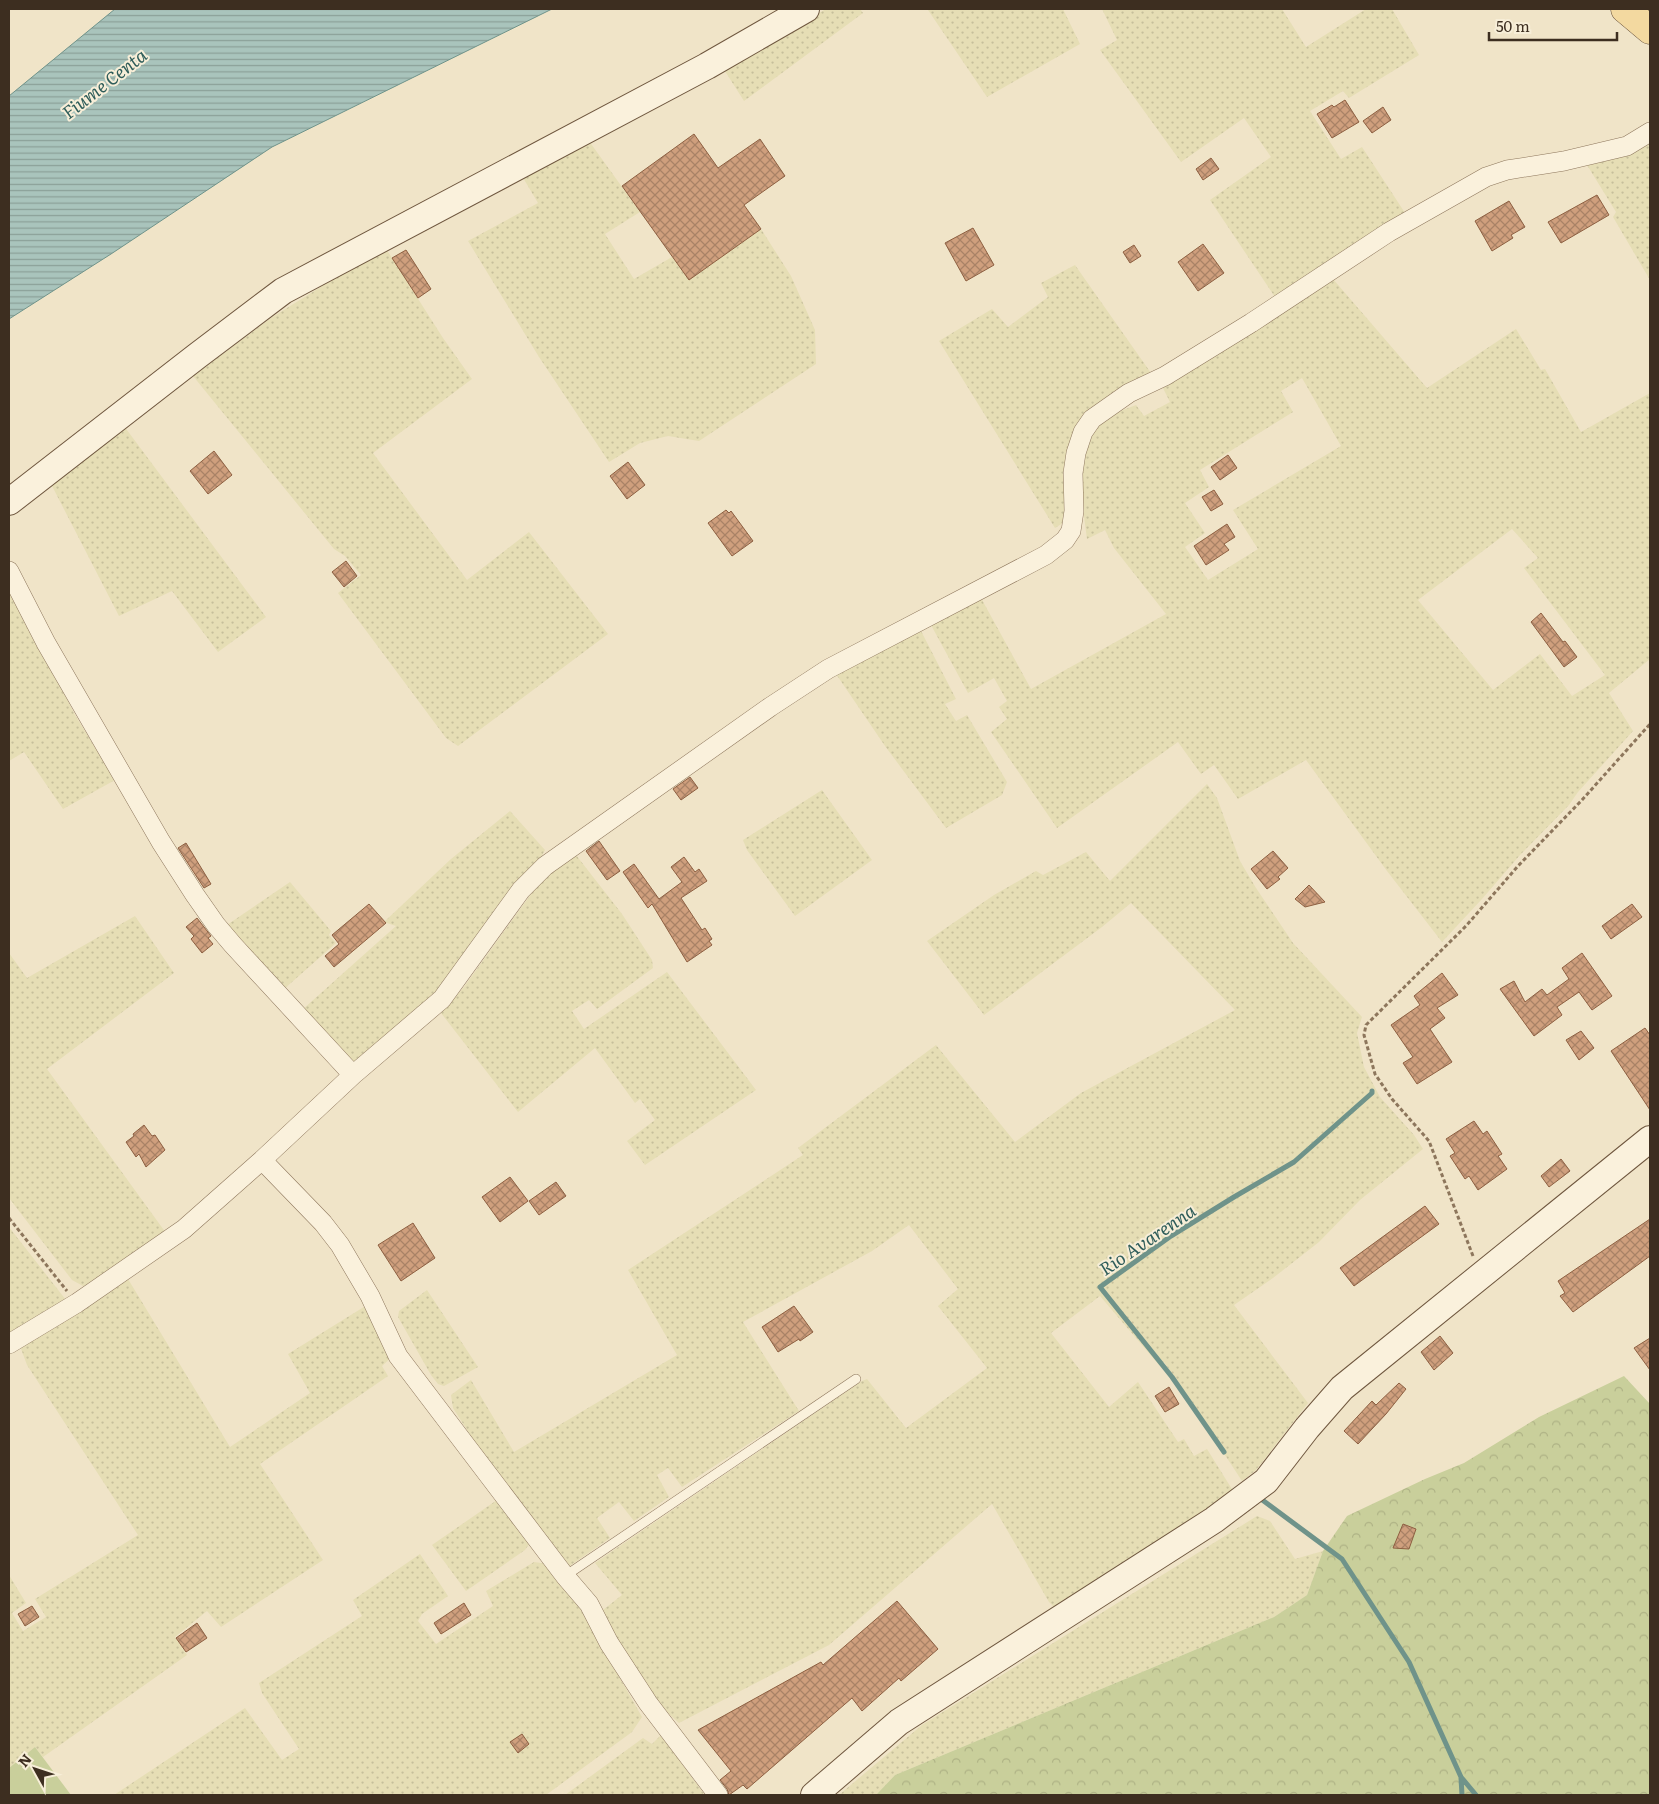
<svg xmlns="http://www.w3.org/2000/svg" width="1659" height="1804" font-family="Literata,serif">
<defs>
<pattern id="farmland-dots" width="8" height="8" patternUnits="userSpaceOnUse" patternTransform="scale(1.25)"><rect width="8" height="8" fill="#e6deb5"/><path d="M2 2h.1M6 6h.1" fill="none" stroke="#c6bf9b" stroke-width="1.8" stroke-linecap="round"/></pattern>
<pattern id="forest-crowns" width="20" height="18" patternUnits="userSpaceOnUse" patternTransform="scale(1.25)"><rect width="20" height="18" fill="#c9cf9b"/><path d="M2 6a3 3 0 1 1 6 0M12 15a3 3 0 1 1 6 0" fill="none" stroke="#aeb285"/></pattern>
<pattern id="water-rules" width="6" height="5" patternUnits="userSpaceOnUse" patternTransform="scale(1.25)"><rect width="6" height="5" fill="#a9c4bc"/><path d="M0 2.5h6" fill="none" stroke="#8ba098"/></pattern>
<pattern id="building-cross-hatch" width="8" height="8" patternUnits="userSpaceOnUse" patternTransform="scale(1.25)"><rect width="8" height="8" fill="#cf9f7d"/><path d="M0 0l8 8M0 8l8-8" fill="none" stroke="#a98266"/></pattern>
</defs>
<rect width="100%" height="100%" fill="#f0e4c8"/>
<!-- farmland -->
<path fill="url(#farmland-dots)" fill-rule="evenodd" d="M826,9h34l3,4 -119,88 -21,-33z
M930,9h133l17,35 -93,53 -59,-87z
M1102,9h180l24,38 60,-38h26l27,46 -70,43 -6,-7 -33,20 31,48 21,-12 45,69 -132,81 -65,-97 61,-43 -27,-39 -63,44 -81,-112 17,-10z
M589,141l51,71 -35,22 29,45 38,-22 17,23 72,-51 30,47 24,54 1,34 -117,77 -31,-5 -28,7 -31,19 -70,-105 -71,-116 70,-38 -16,-27z
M1650,141v139l-37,-63 3,-5 -29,-47z
M385,247l58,91 29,41 -99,74 94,127 62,-48 79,102 -150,112 -12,-8 -108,-145 23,-18 -16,-19 -11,-7 -141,-173 78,-58z
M1075,265l76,108 -64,39 -10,11 -9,41 -2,57 -11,7 -116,-187 53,-32 16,18 40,-30 -7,-14z
M1333,279l94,109 89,-59 25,41 4,-1 36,63 69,-39v266l-41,34 24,38 -55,61 -9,13 -49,50 -38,44 -40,43 -55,-71 -81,-111 -68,39 -24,-34 -13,9 -23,-32 -121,86 -66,-96 16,-13 -8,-12 8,-6 -13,-23 -26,15 -37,-68 50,-27 50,91 135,-75 -52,-66 -9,-18 -18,9 -6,-45 2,-27 5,-26 8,-13 19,-15 21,-8 8,11 26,-14 -7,-14zM1302,378l39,68 -108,64 25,39 -50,31 -23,-33 20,-14 -20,-30 24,-16 -9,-17 93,-58 -12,-21zM1512,529l26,29 -14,10 81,107 -33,21 -32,-42 -47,36 -75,-90z
M124,426l142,191 -48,35 -46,-61 -53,25 -69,-134z
M9,586l66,129 40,65 -52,29 -39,-57 -15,9z
M920,629l36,70 -11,5 11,17 11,-6 40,67 -5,13 -56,33 -61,-82 -49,-72z
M1207,784l10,14 23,63 16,27 37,55 69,74 -5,16 7,34 16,30 34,38 9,14 -63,51 -41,42 -46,36 -39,27 74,98 -52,67 -14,11 -78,-119 -5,3 -59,-69 -49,37 58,74 29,-25 40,60 6,-3 10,17 13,-7 28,45 -180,114 -6,-6 -57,-98 -163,141 -150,78 -17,-15 -44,-64 -15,-34 19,-15 -27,-32 267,-182 5,-2 39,49 81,-60 -49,-62 20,-17 -49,-64 -37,26 -129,71 56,89 -117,76 -14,-19 -11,7 12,22 -35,24 -15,-19 -22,16 13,20 -42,29 -76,-98 -39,-61 -2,-13 20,-15 43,72 163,-97 -49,-85 175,-115 -5,-7 138,-103 79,97 66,-49 154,-83 -104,-107 -29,24 -118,88 -57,-74 67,-46 42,-24 7,4 43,-23 24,29z
M822,790l50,70 -77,56 -48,-66 -4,-10z
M510,811l35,39 -4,7 -25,30 -70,97 -89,78 -6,2 -49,-54 94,-84 -12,-4 67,-63z
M576,855l46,59 30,46 1,8 -56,41 -8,-9 -17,11 12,18 83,-57 89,118 -111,75 -18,-24 28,-21 -15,-21 -5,4 -40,-55 -77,64 -77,-99 23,-26 78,-108z
M290,882l41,49 -2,4 7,8 -53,47 -59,-63z
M135,916l39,57 -127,96 119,164 -71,49 -12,4 -11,-6 -63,-82v-245l18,25z
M9,1227l57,73 -57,36z
M128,1279l102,168 80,-54 -22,-39 79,-49 26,51 -11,10 6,10 -128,88 63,96 -102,67 -14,-16 -32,26 12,18 -144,102 -8,-10 -26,21v-193l17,28 -14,10 11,18 23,-14 -11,-18 103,-64 -111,-170 -7,-19 63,-36z
M427,1290l51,77 -34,19 -6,-2 -7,-9 -33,-58 1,-6z
M497,1500l33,43 -5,7 -59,41 -34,-46z
M1257,1516l13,5 25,38 28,-8 -16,44 -33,22 -379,158 -19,20h-37l83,-70z
M420,1554l28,42 -26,18 -4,7 18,23 57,-38 -7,-15 48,-29 14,2 34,47 60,106 -10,15 -86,63h-432l131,-87 37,52 17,-11 -37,-56 -3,-10 103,-67 -9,-16z
M661,1735l43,59 -2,1h-137l78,-57 9,6z"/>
<!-- grass -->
<path fill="#c9cf9b" d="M35,1747l36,48h-62v-27z"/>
<!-- forest -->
<path fill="url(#forest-crowns)" d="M1624,1376l26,28v391h-774l19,-20 379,-158 33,-22 16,-44 24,-35 78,-37 39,-16 75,-46z"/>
<!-- water -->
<path fill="url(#water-rules)" stroke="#6f938a" d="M115,9h437l-280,138 -161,107 -102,65v-223z"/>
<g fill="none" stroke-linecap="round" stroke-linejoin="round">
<!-- stream -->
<path stroke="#6f938a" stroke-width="5" d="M1224,1452l-52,-75 -72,-90 71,-51 63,-39 60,-35 78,-69v-2
M1261,1499l81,60 67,103 52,115 15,18
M1461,1778l1,17"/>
</g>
<!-- building -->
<path fill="url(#building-cross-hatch)" stroke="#8d5f41" d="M1345,100l14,22 -27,16 -15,-24 15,-9 2,2z
M1383,107l8,13 -19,13 -9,-12z
M694,134l24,34 42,-29 25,37 -41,29 17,24 -72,51 -67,-94z
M1211,158l8,11 -16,11 -7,-11z
M1597,195l12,20 -48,28 -13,-21z
M1509,201l16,26 -14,8 2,3 -21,13 -17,-30z
M973,228l21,37 -28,16 -21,-38z
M1203,244l21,29 -26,18 -20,-29z
M1134,245l7,11 -11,7 -7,-11z
M406,250l25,39 -13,9 -26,-40z
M214,451l18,24 -24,19 -18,-23z
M1228,455l9,13 -17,12 -9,-13z
M628,462l17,23 -18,14 -17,-23z
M1214,490l9,14 -12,7 -9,-14z
M726,510l3,3 2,-2 22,30 -21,15 -24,-33z
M1227,524l8,13 -11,7 5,6 -23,15 -12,-19z
M346,561l11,15 -13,11 -12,-15z
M1541,613l22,29 2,-1 12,16 -13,10 -33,-45z
M690,777l8,11 -17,12 -8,-11z
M599,841l21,30 -13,9 -21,-29z
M186,843l25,41 -7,4 -26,-40z
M1273,851l15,17 -10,9 2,2 -13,10 -16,-20z
M684,857l11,15 4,-3 8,12 -26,17 21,32 3,-2 7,11 -3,2 3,4 -25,17 -35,-58 -4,4 -25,-36 11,-8 25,35 23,-17 -11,-15z
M1309,885l16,17 -20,5 -10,-8z
M369,904l17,19 -52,44 -9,-11 14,-12 -7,-9z
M1632,904l10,13 -31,22 -9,-13z
M197,918l14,18 -3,2 5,6 -11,9 -11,-14 3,-3 -8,-9z
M1582,953l30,43 -20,14 -13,-18 -22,15 5,8 -28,21 -34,-47 14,-8 11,21 17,-13 5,6 22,-16 -7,-11z
M1442,973l16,22 -21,13 8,10 -15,11 22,33 -35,22 -14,-21 10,-6 -22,-32 29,-20 -6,-9z
M1645,1028l5,7v75l-39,-59z
M1581,1031l13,17 -15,12 -13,-20z
M1474,1121l9,13 4,-3 15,23 -4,2 9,13 -29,21 -9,-14 -4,3 -15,-23 5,-3 -9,-14z
M144,1125l8,11 3,-1 10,15 -19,17 -7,-13 -3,3 -10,-15 8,-6 -1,-2z
M1561,1159l9,12 -21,16 -8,-11z
M510,1177l18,24 -28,21 -18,-25z
M556,1182l10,14 -27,19 -10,-14z
M1425,1206l14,18 -85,62 -14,-18z
M1650,1219v37l-77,56 -13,-16 5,-3 -7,-12z
M413,1223l22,35 -34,23 -23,-36z
M794,1306l19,26 -13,9 -1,-2 -21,13 -16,-25z
M1440,1336l13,17 -19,17 -13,-18z
M1650,1338v32l-16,-22z
M1399,1383l7,6 -20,25 -28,30 -14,-13 28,-30 4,4z
M1169,1387l10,17 -14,8 -10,-16z
M1403,1524l13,5 -7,20 -16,-1z
M897,1601l41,48 -37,32 -2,-3 -37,33 -10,-13 -105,91 -4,-4 -14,10 -2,-6 -7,-9 11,-9 -33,-41 123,-68 2,3z
M464,1603l7,12 -30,19 -7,-11z
M32,1606l7,11 -14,9 -7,-12z
M197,1623l10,15 -21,14 -10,-14z
M522,1734l7,10 -11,9 -8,-11z"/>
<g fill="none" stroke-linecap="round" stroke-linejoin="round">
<!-- lane casing -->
<g stroke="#8d765c" stroke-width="10">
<path id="lane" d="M565,1576l291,-197"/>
</g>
<!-- street casing -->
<g stroke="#8d765c" stroke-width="20">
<path id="street" d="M9,571l37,72 115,199 34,53 21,30 17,20 120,130
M262,1160l61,63 17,22 30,51 28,60 167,220 24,28 20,39 39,60 70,92
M9,1344l68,-41 107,-74 78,-69 91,-85 89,-76 79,-109 24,-24 225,-159 58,-38 218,-114 19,-15 6,-9 3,-20 -1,-38 3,-20 7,-21 9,-13 37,-26 36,-17 86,-53 138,-91 97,-55 21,-7 57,-9 63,-15 23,-14"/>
</g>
<!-- secondary casing -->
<g stroke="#6f573f" stroke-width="28">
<path id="secondary" d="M9,502l188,-146 86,-65 424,-225 99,-57
M814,1795l85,-73 315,-202 52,-39 41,-53 35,-40 308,-249"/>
</g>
<!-- primary casing -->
<g stroke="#5b4430" stroke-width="29">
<path id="primary" d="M1625,9l25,21"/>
</g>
<!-- path -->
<path stroke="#8d765c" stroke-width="3" stroke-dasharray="4 2.5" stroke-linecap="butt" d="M9,1218l58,73
M1473,1256l-44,-115 -37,-42 -17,-25 -11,-39 2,-10 100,-99 52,-60 64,-66 68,-76"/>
<!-- lane -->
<use href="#lane" stroke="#faf1dc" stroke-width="9"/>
<!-- street -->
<use href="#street" stroke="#faf1dc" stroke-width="19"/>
<!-- secondary -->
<use href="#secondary" stroke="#faf1dc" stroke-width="26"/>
<!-- primary -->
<use href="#primary" stroke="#f3d9a0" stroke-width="28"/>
</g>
<g text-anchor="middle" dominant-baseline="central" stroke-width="4" stroke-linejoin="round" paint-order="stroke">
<!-- water labels -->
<g font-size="18" font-style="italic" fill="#2f5d5a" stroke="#f7eed8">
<text transform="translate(104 83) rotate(-38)">Fiume Centa</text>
<text transform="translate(1147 1239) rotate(-34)">Rio Avarenna</text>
</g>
</g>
<!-- border -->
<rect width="1659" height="1804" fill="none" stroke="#3d2e20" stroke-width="20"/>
<!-- north arrow -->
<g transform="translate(35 1769) rotate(310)" stroke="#f7eed8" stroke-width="4" paint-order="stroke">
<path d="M0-4L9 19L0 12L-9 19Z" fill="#3d2e20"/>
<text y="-8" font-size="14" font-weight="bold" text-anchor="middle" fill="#3d2e20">N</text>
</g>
<!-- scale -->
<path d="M1489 32v8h128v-8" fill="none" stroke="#3d2e20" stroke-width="2.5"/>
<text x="1496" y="32" font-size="15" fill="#3d2e20" stroke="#f7eed8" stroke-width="4" paint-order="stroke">50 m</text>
</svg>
